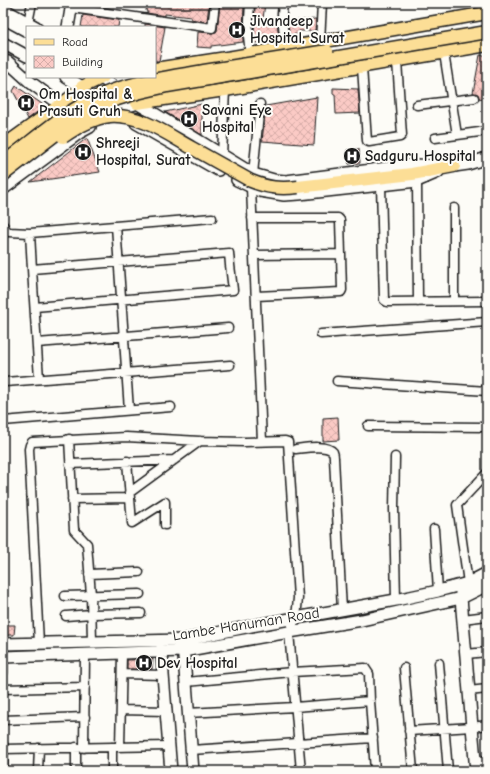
<svg xmlns="http://www.w3.org/2000/svg" width="490" height="774" font-family="'Comic Neue',sans-serif">
<defs>
<pattern id="building-cross-hatch" width="8" height="8" patternUnits="userSpaceOnUse"><rect width="8" height="8" fill="#fbcac5"/><path d="M0 0l8 8M0 8l8-8" fill="none" stroke="#d7ada9"/></pattern>
</defs>
<rect width="100%" height="100%" fill="#fdfcf7"/>
<filter id="ink" filterUnits="userSpaceOnUse"><feTurbulence type="fractalNoise" baseFrequency=".025" numOctaves="2"/><feDisplacementMap in="SourceGraphic" scale="8" xChannelSelector="R" yChannelSelector="G"/><feConvolveMatrix kernelMatrix="1 2 1 2 8 2 1 2 1" color-interpolation-filters="sRGB"/></filter>
<g filter="url(#ink)">
<!-- building -->
<path fill="url(#building-cross-hatch)" stroke="#1c1c1c" d="M147,3h62l-2,19 -16,-3v-2l-26,-3v2l-18,-3v-2h-1z
M220,3h24l-1,33v6l-32,4v2l-14,-1 1,-15 14,1h2l3,-2z
M255,3h10l-2,16 14,-1 2,23 -25,2v-7z
M83,15l36,5 -1,7h-37z
M316,19l-1,12h-16v3l-10,1 -1,-14z
M145,24l20,3 -6,34h-4v-34h-10z
M480,55l7,2v43l-8,-2 -1,-4 -5,-1z
M16,86l29,20 -17,13 -15,-28z
M333,88l25,1 2,24 -24,1 -1,-20h-2z
M317,97l-3,48 -52,-4 4,-35z
M202,104v31l-37,-23z
M87,138l13,34 -70,10z
M359,149l1,14 -11,1 -2,-14z
M338,417l1,23 -16,1v-23z
M3,625h12l-1,10h-11z
M153,659l-1,10h-25v-9z"/>
<g fill="none" stroke-linecap="round" stroke-linejoin="round">
<!-- street casing -->
<g stroke="#1c1c1c" stroke-width="11">
<path id="street" d="M283,3l-1,11 3,34
M72,8l140,20 3,-25
M28,23l4,-20
M320,42l2,-39
M444,53l13,82
M250,54l-2,-18 2,-33
M362,67l5,74 2,1 31,-5 2,-2 -5,-74
M260,104l-7,70 -2,14 11,253
M417,105l57,-7
M435,138l52,-7
M222,156l3,-66
M417,181l1,121
M381,185l3,115 3,2 100,-1
M454,208v93
M252,218h86l2,2 2,70 -1,2 -85,4
M3,225l4,6 2,1 21,1 182,-15
M116,226l13,184
M30,233l2,36 7,110
M254,255l87,-1
M32,269l197,-16 1,12 3,25 -198,17
M321,334l166,-12
M37,343l191,-15
M337,381l150,10
M5,382l225,-17
M3,421l168,-14
M368,426l119,1
M69,439l5,91 13,14 4,51 1,47
M296,449c9,-1 31,-5 37,3 1,2 1,4 1,6l8,152
M395,457l-1,52 2,91
M127,461l5,62 33,-21v23
M70,464l104,-4
M129,493l71,-52
M72,499l58,-1
M434,529l4,62
M89,574l50,-2
M468,583l-11,-78 30,-32
M65,596l75,-2
M66,616l25,-2 50,-1
M463,619l24,-3
M39,643l-10,-194 1,-4 2,-3 94,-5 74,4 45,1 40,-1 3,1 10,156 -2,20 -7,14 12,139
M466,654l21,-2
M439,663l9,108
M404,668l9,103
M3,673v-29
M122,674l41,1
M186,682l106,-10 73,-4 4,6 1,27 5,70
M3,689l82,-2
M469,691l18,-2
M121,710l45,1
M188,713l107,-6 75,-6
M3,720l82,-3
M409,731l63,-4 15,-2
M3,745v26
M120,747l2,-94
M84,748l1,-94
M3,749l166,-3
M191,750l182,-12
M475,763l12,-2
M38,771l1,-23
M76,771v-24
M112,771v-24"/>
</g>
<!-- secondary casing -->
<g stroke="#1c1c1c" stroke-width="14">
<path id="secondary" d="M3,9l33,18
M3,18l24,13
M68,27l4,-24
M3,43l24,13
M3,60l5,2 22,20 30,22
M66,77l16,10
M100,77l37,26 116,71 21,6 12,1 125,-16 43,1 14,-2 19,-6
M107,117l8,-6 22,-8
M136,123l82,47
M237,180l23,11 24,4 15,-1 118,-13 21,-9
M3,189l76,-56 11,-6
M461,592v6l11,129 4,44
M3,644l180,-4 68,-14 145,-26 42,-9 30,-8 19,-10
M183,645l10,126
M162,646l1,29 8,96
M3,657l180,-6 106,-19 73,-12 99,-22 26,-13"/>
</g>
<!-- primary casing -->
<g stroke="#1c1c1c" stroke-width="15">
<path id="primary" d="M155,69l78,-12 254,-44
M137,103l88,-13 262,-45
M3,146l71,-51 8,-8 21,-10
M298,187l114,-13 42,-8"/>
</g>
<!-- street -->
<use href="#street" stroke="#fdfcf7" stroke-width="8"/>
<!-- secondary -->
<use href="#secondary" stroke="#fdfcf7" stroke-width="11"/>
<!-- primary -->
<use href="#primary" stroke="#fcde96" stroke-width="12"/>
<!-- primary-bridge casing -->
<g stroke="#1c1c1c" stroke-width="15" stroke-linecap="butt">
<path id="primary-bridge" d="M63,137c14,-10 30,-19 47,-21 30,-2 57,18 82,32 20,11 39,22 59,33 17,7 29,8 47,6
M3,163c28,-21 55,-46 86,-62 35,-19 76,-23 115,-30 41,-7 82,-13 123,-20
M3,175l70,-54 21,-12 20,-9 23,-7 30,-7 320,-54"/>
</g>
<!-- primary-bridge -->
<use href="#primary-bridge" stroke="#fcde96" stroke-width="12"/>
</g>
</g>
<!-- icons -->
<defs>
<g id="hospital-disc" transform="scale(0.9)"><circle r="9.5" fill="#1c1c1c" stroke="#fdfcf7"/><path d="M-5-5h3v3.5h4V-5h3V5h-3V1.5h-4V5h-3Z" fill="#fff"/></g>
</defs>
<g fill-rule="evenodd">
<use href="#hospital-disc" x="237" y="30"/>
<use href="#hospital-disc" x="26" y="103"/>
<use href="#hospital-disc" x="189" y="119"/>
<use href="#hospital-disc" x="83" y="152"/>
<use href="#hospital-disc" x="352" y="156"/>
<use href="#hospital-disc" x="144" y="663"/>
</g>
<g text-anchor="middle" dominant-baseline="central" stroke-width="4" stroke-linejoin="round" paint-order="stroke">
<!-- poi labels -->
<g font-size="15" font-weight="bold" fill="#1c1c1c" stroke="#fdfcf7" text-anchor="start">
<text x="250" y="21">Jivandeep<tspan x="250" dy="17">Hospital, Surat</tspan></text>
<text x="39" y="94">Om Hospital &amp;<tspan x="39" dy="17">Prasuti Gruh</tspan></text>
<text x="202" y="110">Savani Eye<tspan x="202" dy="17">Hospital</tspan></text>
<text x="96" y="143">Shreeji<tspan x="96" dy="17">Hospital, Surat</tspan></text>
<text x="365" y="156">Sadguru Hospital</text>
<text x="157" y="663">Dev Hospital</text>
</g>
<!-- street labels -->
<g font-size="15" fill="#1c1c1c" stroke="#fdfcf7">
<text transform="translate(246 624) rotate(-9)">Lambe Hanuman Road</text>
</g>
</g>
<!-- margin -->
<rect width="490" height="774" fill="none" stroke="#fdfcf7" stroke-width="16"/>
<rect x="8" y="8" width="474" height="758" fill="none" stroke="#1c1c1c" stroke-width="1.5" filter="url(#ink)"/>
<!-- legend -->
<rect x="26" y="26" width="130" height="52" fill="#fdfcf7" stroke="#a3a29f"/>
<rect x="34" y="39" width="20" height="6" fill="#fcde96" stroke="#a3a29f"/>
<text x="62" y="46" font-size="12" fill="#1c1c1c">Road</text>
<rect x="34" y="56" width="20" height="12" fill="url(#building-cross-hatch)" stroke="#a3a29f"/>
<text x="62" y="66" font-size="12" fill="#1c1c1c">Building</text>
</svg>
